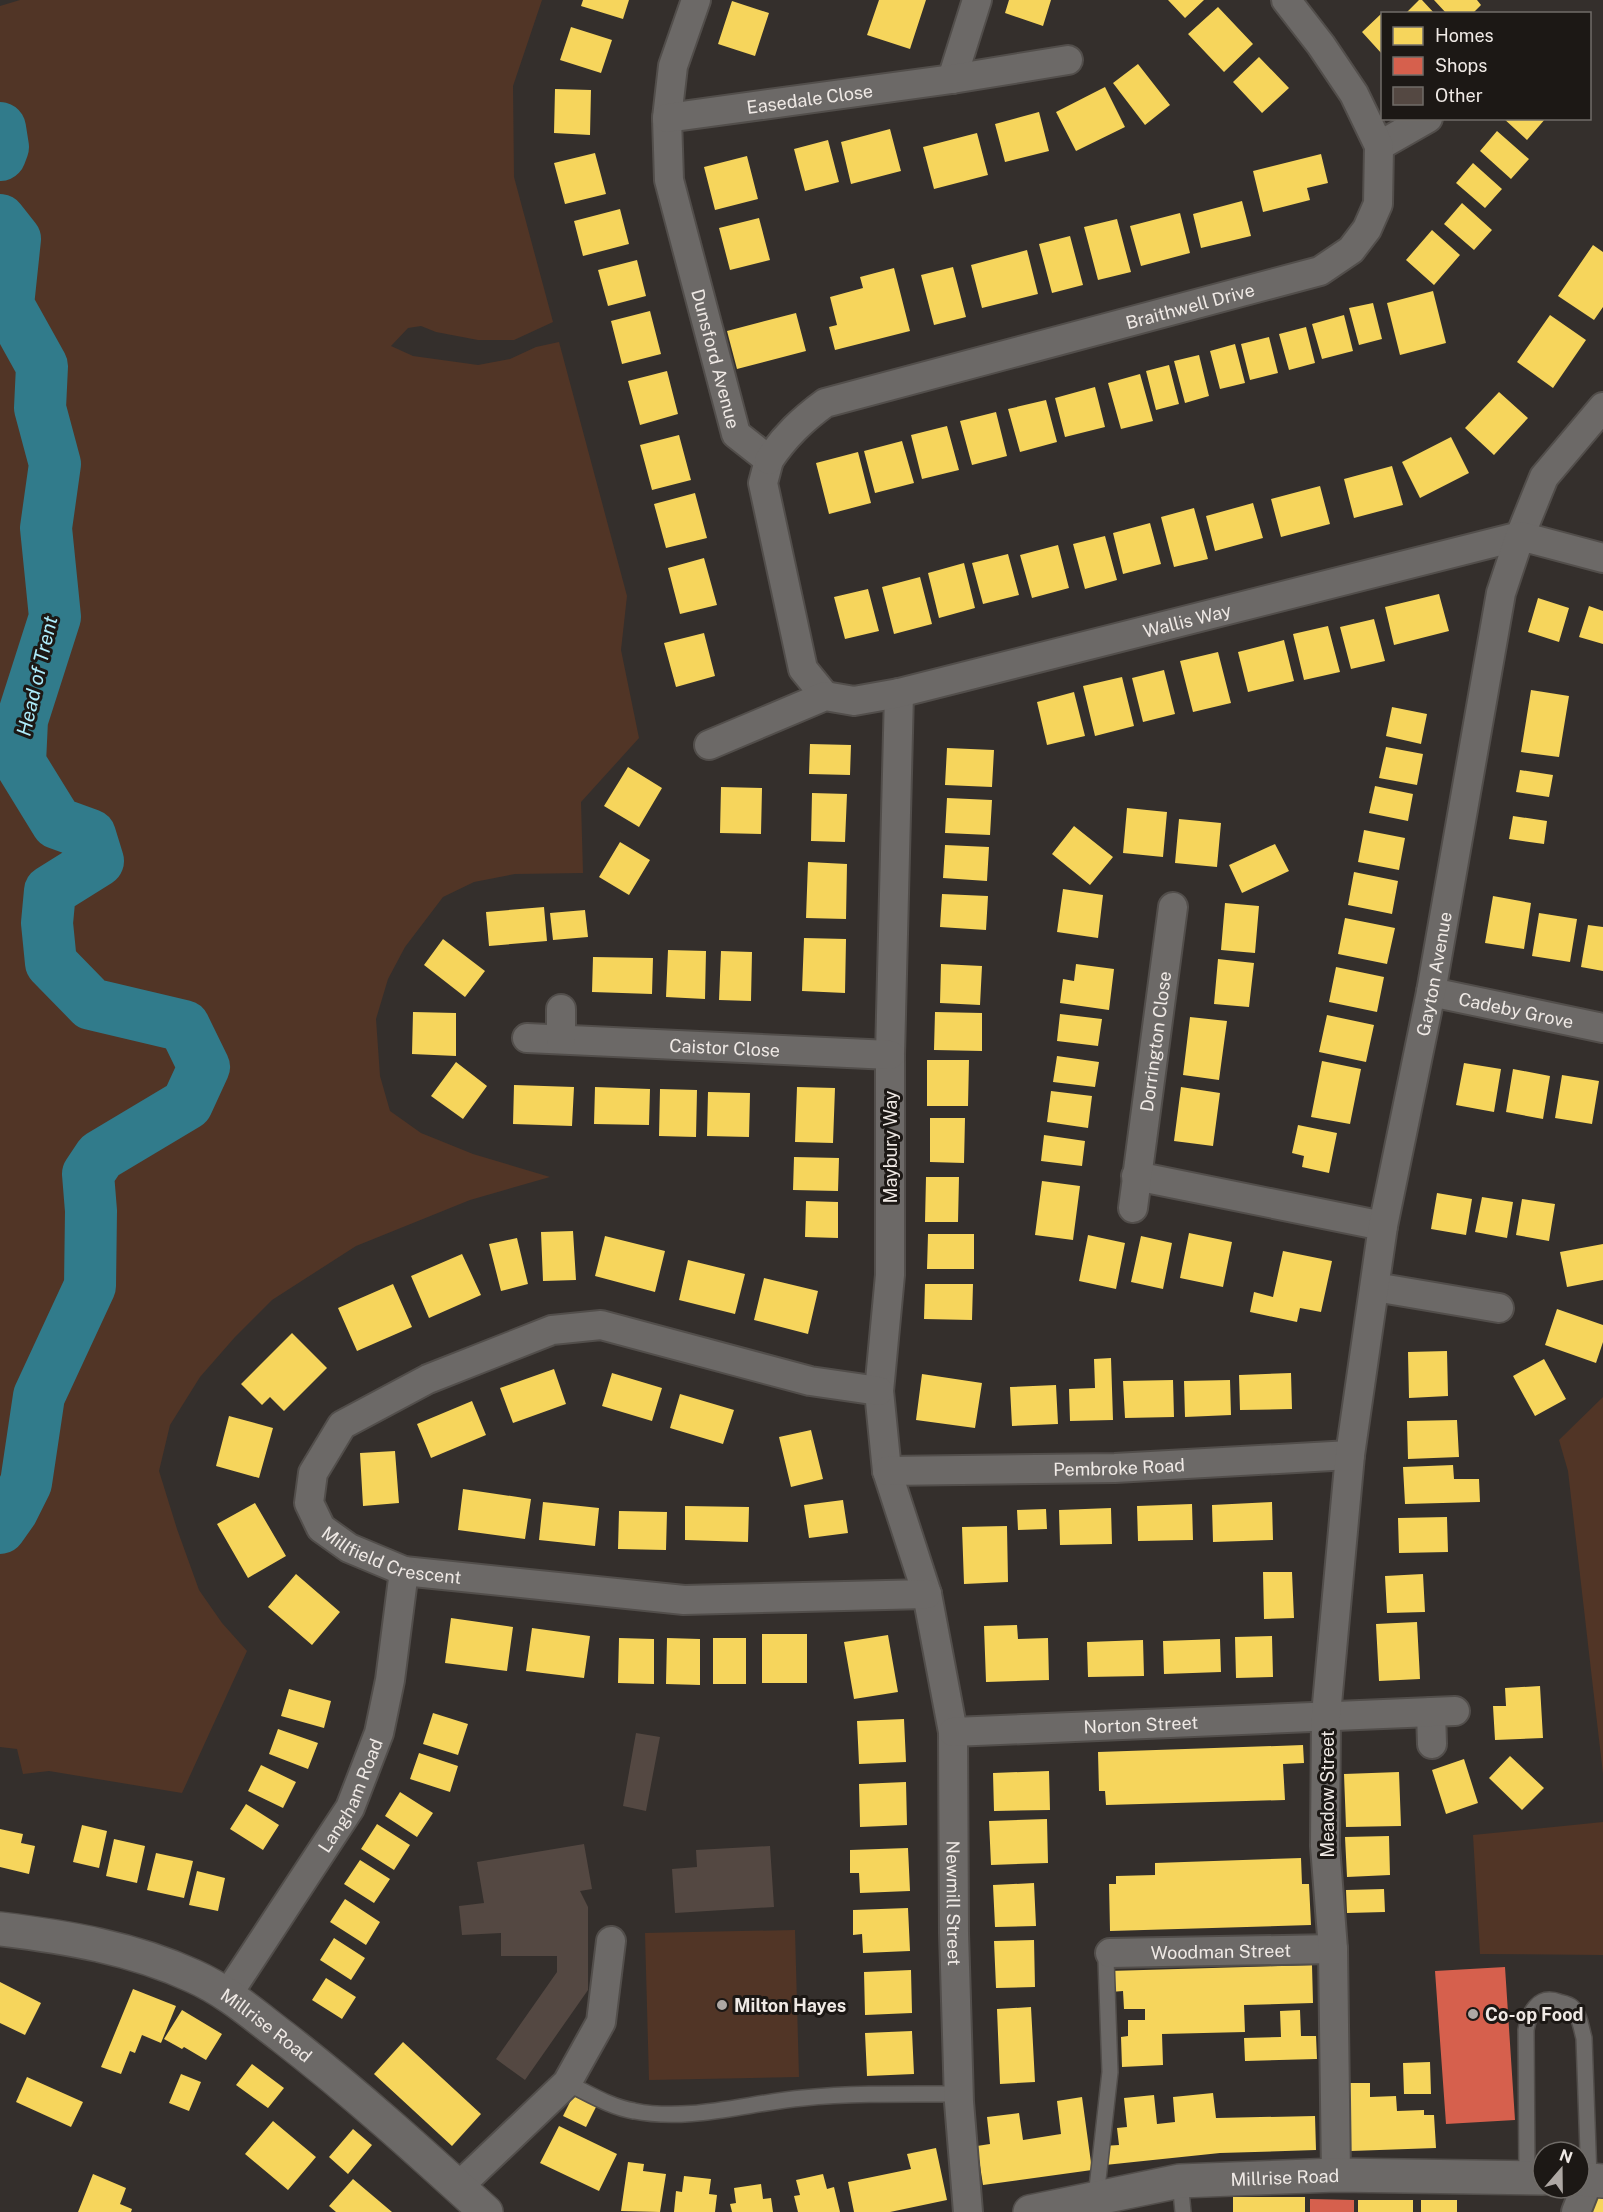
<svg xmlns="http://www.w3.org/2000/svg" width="1603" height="2212" font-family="'Public Sans',sans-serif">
<rect width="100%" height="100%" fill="#342f2c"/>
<!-- green -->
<path fill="#513526" d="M20,0h522l-29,86 1,91 39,145 -39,18h-36l-42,-8 -15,-6 -13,2 -17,18 22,10 65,9 32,-6 26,-12 23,-5 68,254 -6,54 18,88 -58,64 2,71 -68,1 -41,8 -31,15 -38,50 -17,32 -12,40 4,57 10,35 31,22 52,21 77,23 -80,23 -114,46 -84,54 -37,37 -35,40 -30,48 -11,46 18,58 22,61 23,33 25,28 -65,142 -133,-22 -26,3 -6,-25 -17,-2v-1741z
M1603,1397v377l-35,-303 -9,-31z
M1603,1822v133l-123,-1 -7,-119z
M795,1930l4,147 -150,3 -4,-147z"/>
<!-- homes -->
<path fill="#f6d55c" d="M583,0h46l-6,19 -42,-13z
M879,0h47l-16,49 -43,-14z
M1009,0h42l-8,26 -38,-13z
M1168,0h36l-19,18z
M1419,0h3l13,14h-30z
M1434,0h43l4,5 -9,9h-25z
M732,1l37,12 -14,43 -37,-12z
M1218,7l35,37 -29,28 -36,-38z
M1382,13v41l-20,-22z
M571,27l41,13 -11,33 -41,-13z
M1259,57l30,31 -27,25 -29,-31z
M1138,64l32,41 -25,20 -32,-42z
M1105,87l20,40 -49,24 -20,-39z
M555,89l36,1 -1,45 -36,-2z
M1039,112l10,39 -44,11 -10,-38z
M1503,118h43l-19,22z
M890,129l11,42 -50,13 -10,-42z
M1497,131l32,28 -18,20 -31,-28z
M977,133l11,42 -54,14 -11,-42z
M828,140l11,42 -34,9 -11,-42z
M595,153l11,41 -41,10 -11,-41z
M1321,154l7,29 -21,5 3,12 -47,12 -10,-41z
M747,156l11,43 -43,11 -11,-43z
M1473,163l29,26 -17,19 -29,-25z
M1242,201l9,35 -50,12 -8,-34z
M1462,203l30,27 -18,20 -30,-26z
M620,209l9,35 -46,12 -9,-35z
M1180,213l10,40 -49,13 -11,-40z
M759,218l11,42 -40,10 -11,-42z
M1117,219l14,53 -33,8 -14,-53z
M1432,230l28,25 -26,30 -28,-25z
M1070,236l13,49 -31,8 -13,-49z
M1593,245l10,7v55l-9,13 -36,-24z
M1027,250l11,44 -56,14 -11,-43z
M637,260l9,36 -38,10 -10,-36z
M953,267l13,50 -32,8 -13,-50z
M894,268l16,63 -75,19 -6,-23 8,-2 -7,-28 33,-9 -3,-11z
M1433,291l13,52 -46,12 -13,-52z
M1373,303l9,36 -23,6 -10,-37z
M650,311l11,43 -39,10 -11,-43z
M796,313l10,38 -69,18 -10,-38z
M1344,315l9,36 -31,8 -10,-35z
M1550,315l36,25 -33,48 -36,-26z
M1306,327l9,36 -26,7 -10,-36z
M1269,337l9,36 -28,7 -9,-36z
M1235,344l10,39 -25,6 -10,-38z
M1199,355l10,41 -24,7 -11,-42z
M1169,365l10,39 -23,6 -10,-39z
M667,371l11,43 -38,11 -12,-44z
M1140,374l13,47 -32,8 -13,-46z
M1095,387l10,40 -40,10 -10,-39z
M1499,392l29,26 -34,37 -29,-27z
M1046,400l11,42 -37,10 -12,-43z
M996,412l11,44 -35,9 -12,-44z
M947,426l12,44 -37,9 -11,-44z
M679,435l12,45 -39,10 -12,-45z
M1451,437l18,36 -49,25 -18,-36z
M902,441l12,42 -39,10 -11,-42z
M858,452l13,51 -42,11 -13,-51z
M1392,466l11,39 -49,13 -10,-39z
M1320,486l10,38 -49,13 -10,-38z
M695,493l12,45 -41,10 -12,-44z
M1253,503l10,35 -48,13 -9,-35z
M1194,508l14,51 -34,8 -13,-50z
M1150,523l11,41 -38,10 -10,-41z
M1105,536l12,44 -32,9 -12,-45z
M1058,545l11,43 -37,10 -12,-43z
M1008,554l11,41 -36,9 -11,-41z
M704,558l13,47 -37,9 -12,-46z
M964,563l11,45 -36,10 -11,-45z
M920,577l12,47 -38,10 -12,-47z
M868,589l11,42 -34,8 -11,-42z
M1439,594l10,37 -55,14 -9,-38z
M1538,598l31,10 -10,34 -31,-10z
M1589,606l14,5v33l-24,-7z
M1374,619l11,42 -34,8 -11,-42z
M1328,626l12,46 -36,8 -11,-46z
M704,633l11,43 -39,11 -12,-44z
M1284,640l10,41 -46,11 -10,-40z
M1218,652l13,51 -38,9 -13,-51z
M1164,670l11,44 -32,8 -11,-44z
M1122,677l12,49 -39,10 -12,-50z
M1531,690l38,6 -10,61 -38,-5z
M1074,692l11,44 -38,9 -10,-43z
M1392,707l35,7 -6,30 -35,-8z
M810,744l41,1 -1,30 -41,-1z
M1386,747l37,7 -6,31 -38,-7z
M947,748l47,2 -2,37 -47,-2z
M628,767l34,21 -23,39 -35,-21z
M1520,770l33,5 -4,22 -33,-5z
M1375,786l38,8 -5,27 -39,-8z
M721,787l41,1 -1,46 -41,-1z
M812,793l35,1 -2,48 -34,-1z
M947,798l45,2 -2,35 -45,-2z
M1127,808l40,4 -4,45 -40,-4z
M1513,816l34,5 -3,23 -35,-5z
M1179,819l42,4 -4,44 -42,-4z
M1074,826l39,31 -23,28 -38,-31z
M1364,830l41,8 -6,32 -41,-8z
M620,842l30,18 -21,35 -30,-18z
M1275,844l14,27 -47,22 -13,-28z
M945,845l44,2 -2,34 -44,-3z
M808,862l39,2 -1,55 -40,-1z
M1354,872l44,9 -6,33 -44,-9z
M1063,889l40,6 -5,43 -41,-6z
M942,894l46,2 -2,34 -46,-3z
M1493,896l38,7 -7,46 -39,-6z
M1225,903l34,3 -4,47 -34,-3z
M544,907l3,34 -58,5 -3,-34z
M585,910l3,27 -35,3 -3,-27z
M1539,913l38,6 -7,43 -38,-6z
M1345,918l50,10 -8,36 -49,-10z
M1588,925l15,2v44l-22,-4z
M804,938l42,1 -1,54 -43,-2z
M443,939l42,32 -20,26 -41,-32z
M668,950l38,1 -1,48 -39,-2z
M721,951l31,1 -1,49 -32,-1z
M593,957l60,1 -1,36 -60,-2z
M1218,959l36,4 -5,44 -35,-3z
M941,964l41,2 -2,39 -40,-2z
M1076,964l38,5 -5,41 -49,-7 3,-24 11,2z
M1336,967l48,10 -7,35 -48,-10z
M413,1012l43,1v43l-44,-2z
M935,1012l47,1v38l-48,-1z
M1060,1014l42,5 -4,27 -41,-5z
M1327,1015l47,10 -8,37 -47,-10z
M1190,1017l37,4 -8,59 -36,-5z
M1057,1056l42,6 -4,25 -42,-5z
M927,1060h42l-1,46h-41z
M1322,1061l39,8 -11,55 -39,-7z
M456,1062l31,24 -24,33 -32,-23z
M1464,1063l37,6 -7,43 -38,-7z
M1513,1069l37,7 -7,43 -37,-7z
M1562,1075l37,6 -7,43 -37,-6z
M514,1085l60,2 -2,39 -59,-2z
M595,1087l55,2 -1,36 -55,-1z
M797,1087l38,1 -2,55 -38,-1z
M1181,1087l39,6 -7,53 -39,-5z
M660,1089l37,1 -1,47 -37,-1z
M1051,1091l41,5 -4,32 -41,-6z
M708,1092l42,1 -1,44 -42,-1z
M930,1118h35l-1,45 -34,-1z
M1298,1125l39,8 -8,40 -27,-6 2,-11 -12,-3z
M1044,1135l41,6 -3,25 -41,-5z
M794,1157l45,1 -1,33 -45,-1z
M926,1177h33l-1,45h-33z
M1042,1181l38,5 -7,54 -38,-5z
M1437,1193l35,6 -6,36 -35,-6z
M1482,1197l31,5 -6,36 -32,-6z
M1522,1199l33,5 -6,37 -33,-6z
M806,1201l32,1v36l-33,-1z
M573,1231l3,49 -33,1 -2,-49z
M1189,1233l43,9 -9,45 -43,-9z
M928,1234h46v35h-47z
M1088,1235l37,8 -9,46 -37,-8z
M605,1236l60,15 -10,41 -60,-16z
M1141,1236l31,7 -9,46 -32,-7z
M517,1238l11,46 -27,7 -12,-47z
M1603,1244v36l-36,7 -7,-35z
M1283,1251l49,10 -11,51 -21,-4 -3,14 -47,-10 4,-20 19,5z
M462,1254l19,41 -52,23 -18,-42z
M688,1260l57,14 -10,40 -56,-14z
M764,1278l54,13 -10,43 -54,-14z
M393,1284l19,43 -55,24 -19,-43z
M925,1284h48l-1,36 -48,-1z
M1557,1309l46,16v17l-7,21 -51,-18z
M292,1333l35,35 -43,43 -14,-14 -8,8 -21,-21z
M1447,1351l1,45 -39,2 -1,-46z
M1111,1358l2,62 -43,1 -1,-32 26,-1 -1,-29z
M1544,1359l22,40 -31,17 -22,-40z
M554,1369l12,35 -53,19 -13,-35z
M612,1373l50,15 -10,33 -50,-15z
M1291,1373l1,36 -52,1 -1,-35z
M922,1374l60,9 -7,45 -59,-8z
M1173,1380l1,37 -49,1 -2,-37z
M1230,1380l1,35 -46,2 -1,-36z
M1056,1385l2,39 -46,2 -2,-39z
M680,1394l54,16 -11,34 -53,-16z
M472,1401l14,34 -55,23 -14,-34z
M229,1416l44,12 -14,50 -43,-12z
M1457,1420l2,37 -51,2 -1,-38z
M811,1430l12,49 -32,8 -12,-50z
M395,1451l4,52 -36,3 -3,-53z
M1453,1465l1,14h25l1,23 -75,2 -2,-37z
M463,1489l68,10 -6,40 -67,-9z
M843,1500l5,33 -39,5 -5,-33z
M543,1502l56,6 -4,38 -56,-6z
M1272,1502l1,38 -60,2 -1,-37z
M255,1503l31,53 -38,22 -31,-54z
M1192,1504l1,36 -55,1 -1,-35z
M685,1506l64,1 -1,35 -63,-2z
M1111,1508l1,36 -52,1 -1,-35z
M1046,1509l1,20 -29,1 -1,-20z
M619,1511l48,1 -1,38 -48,-1z
M1447,1517l1,35 -49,1 -1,-35z
M1007,1526l1,56 -44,2 -2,-57z
M1263,1572h29l2,46 -30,1z
M296,1574l44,38 -28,33 -44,-38z
M1423,1574l2,38 -38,1 -2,-37z
M451,1618l62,9 -6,44 -62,-8z
M1417,1622l3,57 -41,2 -3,-57z
M1017,1625l1,14 30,-1 1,42 -63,2 -2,-56z
M532,1628l58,8 -6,42 -58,-7z
M762,1634h45v49h-45z
M888,1635l10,57 -44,7 -10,-57z
M1272,1636l1,41 -37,1 -1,-41z
M619,1638l35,1v45l-36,-1z
M667,1638l33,1v46l-34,-1z
M713,1638h33v46h-33z
M1220,1639l1,33 -57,2 -1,-33z
M1143,1640l1,36 -56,1 -1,-35z
M1540,1686l3,52 -48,2 -2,-34h13l-1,-18z
M289,1689l42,12 -7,27 -43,-12z
M433,1713l35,11 -10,31 -35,-11z
M904,1719l2,43 -47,2 -2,-43z
M278,1729l40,14 -10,26 -39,-15z
M1303,1745l1,18 -21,1 2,36 -179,5 -1,-14h-6l-1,-39z
M419,1753l39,13 -8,26 -40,-13z
M1510,1756l34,32 -22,22 -33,-32z
M1464,1759l14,44 -32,11 -14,-44z
M261,1765l35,17 -13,26 -35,-17z
M1049,1771l1,39 -56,1 -1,-38z
M1399,1772l2,54 -55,1 -2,-53z
M906,1782l1,43 -47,2 -1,-43z
M400,1792l33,21 -16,24 -32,-21z
M246,1804l33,21 -16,25 -33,-21z
M1047,1819l1,44 -57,2 -2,-44z
M377,1824l33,21 -16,25 -33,-21z
M82,1825l25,6 -8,37 -26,-6z
M0,1829l23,5 -2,9 14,3 -6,28 -29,-7z
M1389,1836l1,39 -43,2 -2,-40z
M114,1839l31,7 -8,37 -31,-7z
M908,1848l2,43 -50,2 -1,-20h-9v-23z
M156,1853l37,8 -9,37 -37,-8z
M1301,1858l1,26h7l2,41 -201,6 -1,-47h7v-8l39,-1v-12z
M360,1860l30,19 -16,24 -30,-19z
M197,1871l28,7 -7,33 -29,-6z
M1034,1883l2,43 -41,1 -2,-42z
M1384,1889l1,23 -38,1 -1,-23z
M345,1899l35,23 -14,23 -36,-23z
M908,1908l2,43 -47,2 -1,-19 -9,1v-25z
M334,1938l31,20 -14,22 -31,-20z
M1034,1940l1,47 -39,1 -2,-47z
M1312,1965l1,38 -69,2 1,27 -83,2 1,31 -41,2 -1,-30 7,-1v-16h17v-11h-21l-1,-18 -13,1 -1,-21z
M911,1970l1,43 -47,2 -1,-43z
M326,1978l30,19 -14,22 -30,-19z
M0,1982l41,21 -16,32 -25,-12z
M133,1989l43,17 -15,37 -19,-8 -7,18 -5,-2 -9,23 -20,-7z
M1031,2007l4,75 -35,2 -3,-75z
M182,2010l40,24 -16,26 -22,-13 -2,2 -18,-10z
M1300,2010l1,26h15l1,23 -72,2 -1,-23 37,-1 -1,-26z
M912,2031l2,43 -47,2 -2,-43z
M403,2042l78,72 -29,32 -78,-72z
M1430,2062l1,32h-27l-1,-31z
M252,2064l32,24 -16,20 -32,-23z
M181,2074l20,8 -12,29 -20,-8z
M27,2077l56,25 -12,25 -55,-25z
M1348,2083h22v14l26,-1 1,15 27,-1v5h10l2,33 -85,3z
M1213,2093l3,25 99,-2 1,34 -96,3 -115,12 -2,-19 16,-1 -2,-17 10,-1 -3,-29 30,-3 3,29 18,-2 -2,-25z
M574,2094l23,11 -11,22 -23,-11z
M1082,2097l10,73 -109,15 -6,-39 13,-2 -3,-27 32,-4 4,27 38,-6 -4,-33z
M273,2121l43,36 -28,33 -43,-36z
M559,2126l58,28 -18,37 -59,-28z
M353,2129l19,16 -24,29 -19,-17z
M936,2148l11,52 -57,12h-36l-6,-30 63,-13 -4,-15z
M628,2162l16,2 -1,7 23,3 -6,38 -39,-1z
M93,2174l33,14 -6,16 12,5 -1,3h-53z
M823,2174l4,15 7,-2 6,25h-42l-4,-16 6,-1 -4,-15z
M684,2176l27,3 -2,15 8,1 -2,17h-41l2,-21 6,1z
M353,2179l39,33h-56l-7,-6z
M761,2184l2,15 8,-1 2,14h-41l-2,-8 6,-1 -2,-15z
M1593,2191l10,4v17h-17z
M1233,2197h72v15h-72z
M1358,2200h55v12h-55z
M1421,2200h36v12h-36z"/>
<!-- shops -->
<path fill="#d6604d" d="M1505,1967l10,153 -69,4 -11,-153z
M1310,2199l44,1v12h-44z"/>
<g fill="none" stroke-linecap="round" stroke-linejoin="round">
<!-- river -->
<path stroke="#317b8b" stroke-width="52" d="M0,128l3,19 -3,8
M0,220l15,19 -7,66 34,61 -2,42 15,56 -9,64 9,89 -33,103 -2,43 37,60 33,12 8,26 -48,30 -3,32 4,40 40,41 93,22 20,41 -17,37 -87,52 -12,18 3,37 -1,75 -51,110 -13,87 -14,28 -12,17"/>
</g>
<!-- building -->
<path fill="#544842" d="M636,1733l24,4 -14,74 -23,-5z
M584,1844l8,45 -12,2 8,16v83l-63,90 -29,-21 61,-87v-16h-56v-23l-39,2 -3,-29 25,-3 -7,-41z
M770,1846l4,61 -99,6 -3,-44 25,-2 -1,-17z"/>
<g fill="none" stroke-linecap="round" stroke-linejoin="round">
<!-- service casing -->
<g stroke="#524e4b" stroke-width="18">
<path id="service" d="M567,2083c21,10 43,24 67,28 56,11 113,-8 169,-13 51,-5 104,-4 156,-4
M1527,2178l-1,-148c3,-17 12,-36 33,-28 4,1 10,2 13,5 8,8 9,21 12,31l5,141
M1180,2181l3,31
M1096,2197l14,-125 -4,-112 4,-7"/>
</g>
<!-- minor casing -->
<g stroke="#524e4b" stroke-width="32">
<g id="minor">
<path id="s1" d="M696,0l-23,66 -6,52 2,62 67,254 33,26 -6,23 40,186 22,27"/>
<path d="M952,79l25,-79"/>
<path id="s2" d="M667,118l285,-39 116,-19"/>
<path d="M1379,146l49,-28"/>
<path id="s3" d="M769,460c16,-24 33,-40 56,-57l495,-132 31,-21 16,-21 11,-25 1,-58 -25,-52 -33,-49 -35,-45"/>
<path id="s4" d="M899,693l-9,362v220l-11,116 8,80 40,123 26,138 1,201 5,169 9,110"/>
<path id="s5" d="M709,745l116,-49 29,5 45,-8 621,-157 24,-59 59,-70"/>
<path id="s6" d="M1431,992l172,36"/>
<path id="s7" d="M527,1038l363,17"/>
<path d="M561,1039v-30"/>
<path d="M1136,1176l247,50"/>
<path id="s8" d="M1133,1208l40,-301"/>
<path d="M1375,1287l124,21"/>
<path id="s9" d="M879,1391l-69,-10 -209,-56 -49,5 -124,49 -86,46 -29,48 -4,30 12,25 28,20 55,23 280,29 243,-6"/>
<path id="s10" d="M887,1471l228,-3 235,-13"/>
<path d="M1431,1712l1,32"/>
<path id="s11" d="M953,1732l502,-21"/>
<path id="s12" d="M1110,1953l223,-4"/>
<path id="s13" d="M228,1994l122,-186 29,-75 11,-53 14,-109"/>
<path id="s14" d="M1336,2175l-3,-226 -8,-103 1,-131 24,-260 33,-229 48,-234 70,-399 19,-57 83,22"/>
<path d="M458,2187l109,-104 34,-61 10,-81"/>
<path d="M1576,2212l13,-33"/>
</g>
</g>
<!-- tertiary casing -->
<g stroke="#524e4b" stroke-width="36">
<g id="tertiary">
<path id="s15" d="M0,1929c66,8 132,19 193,47 34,15 61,39 90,61 71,55 136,114 203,175"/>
<path d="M1579,2179l24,2"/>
<path id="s16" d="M1030,2212l150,-31 156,-6 207,3"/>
</g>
</g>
<!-- service -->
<use href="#service" stroke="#6c6967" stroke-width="15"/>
<!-- minor -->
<use href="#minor" stroke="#6c6967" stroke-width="28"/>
<!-- tertiary -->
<use href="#tertiary" stroke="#6c6967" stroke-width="33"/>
</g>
<!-- markers -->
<g fill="#aea8a4" stroke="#1c1815" stroke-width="2">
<circle cx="722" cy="2005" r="6"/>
<circle cx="1473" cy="2014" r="6"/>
</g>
<g text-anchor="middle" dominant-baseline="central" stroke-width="6" stroke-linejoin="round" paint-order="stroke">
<!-- street labels -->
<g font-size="18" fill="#efe9e5" stroke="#1c1815">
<text stroke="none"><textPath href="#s2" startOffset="144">Easedale Close</textPath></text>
<text stroke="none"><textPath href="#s3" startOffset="458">Braithwell Drive</textPath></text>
<text stroke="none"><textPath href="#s1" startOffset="369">Dunsford Avenue</textPath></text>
<text stroke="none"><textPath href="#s5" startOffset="498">Wallis Way</textPath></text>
<text stroke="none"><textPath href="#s14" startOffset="1210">Gayton Avenue</textPath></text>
<text stroke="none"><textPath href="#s6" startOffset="87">Cadeby Grove</textPath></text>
<text stroke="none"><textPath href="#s8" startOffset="168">Dorrington Close</textPath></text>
<text stroke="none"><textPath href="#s7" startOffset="198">Caistor Close</textPath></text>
<text transform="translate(890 1147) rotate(-90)">Maybury Way</text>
<text stroke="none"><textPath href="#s10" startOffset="232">Pembroke Road</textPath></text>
<text stroke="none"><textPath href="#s9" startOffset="758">Millfield Crescent</textPath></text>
<text stroke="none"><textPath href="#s11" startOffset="188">Norton Street</textPath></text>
<text transform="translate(1327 1794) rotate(-90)">Meadow Street</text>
<text stroke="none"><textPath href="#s13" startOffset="234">Langham Road</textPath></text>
<text stroke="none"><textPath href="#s4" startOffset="1220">Newmill Street</textPath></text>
<text stroke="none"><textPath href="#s12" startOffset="111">Woodman Street</textPath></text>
<text stroke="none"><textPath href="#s15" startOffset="288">Millrise Road</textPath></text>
<text stroke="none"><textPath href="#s16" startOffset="258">Millrise Road</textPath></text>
</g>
<!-- poi labels -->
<g font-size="18" font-weight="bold" fill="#efe9e5" stroke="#1c1815" text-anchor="start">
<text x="734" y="2005">Milton Hayes</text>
<text x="1485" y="2014">Co-op Food</text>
</g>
<!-- water labels -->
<g font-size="20" font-style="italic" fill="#aeedfc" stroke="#1c1815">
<text transform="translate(37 676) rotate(-77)">Head of Trent</text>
</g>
</g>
<!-- legend -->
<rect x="1381" y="12" width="210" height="108" fill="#1c1815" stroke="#706c68" stroke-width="1.5"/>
<rect x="1393" y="27" width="30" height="18" fill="#f6d55c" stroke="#706c68" stroke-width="1.5"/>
<text x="1435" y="42" font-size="18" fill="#efe9e5">Homes</text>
<rect x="1393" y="57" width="30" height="18" fill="#d6604d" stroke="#706c68" stroke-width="1.5"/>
<text x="1435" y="72" font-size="18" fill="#efe9e5">Shops</text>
<rect x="1393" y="87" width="30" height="18" fill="#544842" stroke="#706c68" stroke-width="1.5"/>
<text x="1435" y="102" font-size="18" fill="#efe9e5">Other</text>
<!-- north arrow -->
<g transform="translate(1561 2170) rotate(20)"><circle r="28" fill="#1c1815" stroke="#706c68" stroke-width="1.5"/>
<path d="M0-4.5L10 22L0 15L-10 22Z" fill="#aea8a4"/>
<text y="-9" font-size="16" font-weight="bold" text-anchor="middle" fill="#efe9e5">N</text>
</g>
</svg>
